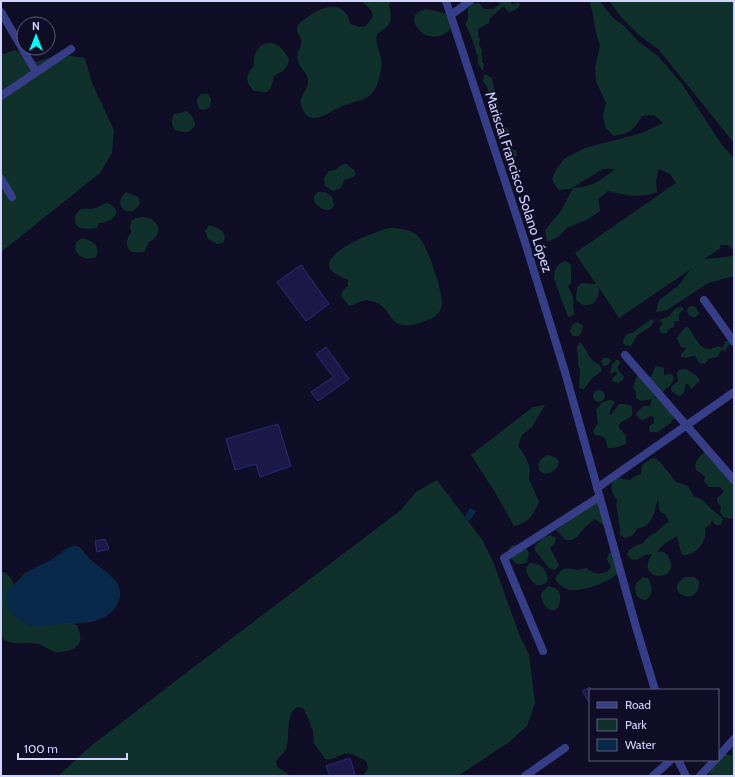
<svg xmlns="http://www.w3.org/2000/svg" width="735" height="777" font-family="Cabin,sans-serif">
<rect width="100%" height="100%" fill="#0f0e26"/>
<!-- green -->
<path fill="#10312b" d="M358,1h34l-3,4c4,17 2,20 -12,29 -2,8 2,16 4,24 1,8 0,13 -2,21 -6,23 -20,20 -39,28 -10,4 -20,14 -31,10 -3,-1 -5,-5 -6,-7 -7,-14 4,-17 5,-28 1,-8 -9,-14 -10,-22 -3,-9 5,-12 3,-20 0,-4 -4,-6 -4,-11 0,-6 7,-9 12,-13 16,-11 36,-16 41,8l10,3 6,-1 7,-10 -2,-6 -9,-9z
M497,1h11l5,3 6,-2 1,3c-3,4 -7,8 -13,6l-3,-5 -14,12 -1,5 -11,6v8l2,2 -1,6 3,5c-1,5 1,8 0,12l2,2 -1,7 -5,-7v-8l-2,-3 -1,-6 -9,-22v-3l2,-2v-12l5,-4 6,-1 5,6h9l7,-5z
M589,1h11l13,17 10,7 16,17 19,14 24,28 40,61 12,13v93l-6,-6h-9l2,3 -17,11 22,-2 8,-2v21l-26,7 -41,27 -11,2 3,-12 19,-14 13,-17 -72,49 -21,-32c5,15 -12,27 -22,13l1,-12 5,-4 14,1 -21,-31 101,-70 2,3 -8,-12 -11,-5 -3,11 1,12c-20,7 -30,3 -49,-1l-10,8 2,12 -10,7 -23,10 -9,9 -11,5 -2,-12 16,-19 12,-23c19,-1 27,-7 42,-19h-12l-33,20 -12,1 -6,-11 5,-11 7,-9 21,-11 57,-15 21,-10 -9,-8 -12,1c-8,14 -12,17 -28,20l-9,-9 -2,-12 3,-12 -10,-22 -1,-13 5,-23 -4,-12 -4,-23z
M609,1h125v142l-75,-93 -20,-15 -18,-18z
M428,9l19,5 4,14c-5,9 -21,11 -29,5 -3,-3 -6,-7 -8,-11 0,-9 5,-12 14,-13z
M268,43c12,0 15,7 21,16 -1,10 -7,13 -15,17l-3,12 -5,4 -12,-1c-9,-9 -9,-17 0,-25 -1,-11 3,-21 14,-23z
M15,50l22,12 22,-8 26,4 7,25 22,47 -2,23 -12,20 -99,79v-197z
M484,75h3l5,3 2,12 3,6 3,21 3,6 -2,2 -3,-1c-1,-10 -9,-17 -8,-28l-2,-2v-6l-5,-7z
M201,94h7l3,5 -1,8 -5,3 -6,-1c-3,-7 -3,-10 2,-15z
M186,111c6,4 8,7 9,14 -5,9 -11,8 -20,5 -4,-6 -4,-9 -1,-16l6,-1z
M499 132a5 5 0 1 1 10 0a5 5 0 1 1-10 0Z
M507 154a5 5 0 1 1 10 0a5 5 0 1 1-10 0Z
M343,164h3l8,6 1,5 -2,2 -9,3 -3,8 -8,3 -8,-5 -1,-8 5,-7 6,-1z
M126,192l12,5 2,6c-9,19 -30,2 -14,-11z
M318,192h7l7,5 2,9c-7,9 -14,2 -20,-4v-6z
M107,203c18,6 7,20 -8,20l-2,5c-9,1 -23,3 -22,-10 0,-3 2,-6 5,-8 5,-3 10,0 15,-2 4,-1 8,-4 12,-5z
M143,217c16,1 22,17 6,25l-5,10c-3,0 -7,1 -10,0 -10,-2 -8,-13 -3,-19l-1,-6 1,-6 5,-3z
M209,225c9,3 20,6 14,18l-6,1 -9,-5 -3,-8z
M389,228c11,0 21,1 29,8 9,8 25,56 24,68 -1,7 -5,12 -10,14 -9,4 -26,11 -35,5 -9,-6 -10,-17 -22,-21 -2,0 -6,-2 -9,-2 -6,1 -11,5 -17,6l-8,-10 2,-6 5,-4v-6c-6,-3 -18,-7 -19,-14 -3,-16 48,-35 60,-38z
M83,238c9,3 18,7 13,19 -10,4 -20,0 -21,-11l2,-5z
M566,261l5,4v18l-3,3 5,11 1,18 -6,2 -14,-38c0,-10 3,-16 12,-18z
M691,306h3l5,6 -1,3 -2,2c-5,0 -8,-2 -9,-6l1,-3z
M682,307l2,2 -5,5v8l-5,-1v6l-6,2 -1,4h-6l-2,-4 4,-6 -4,-3 11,-4c2,-5 6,-9 12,-9z
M653,319l1,3 -4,5 -13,8 -6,11 -6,-1 -2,-2c0,-5 3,-10 9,-10l18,-13z
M577,322l6,3 -1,6 -3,5h-6l-3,-5 2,-6z
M685,327h3c9,11 12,29 30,19l3,2 3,-2 1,-5h6l2,2 -6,3 -1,5 -5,-1 -1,3 -3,4 -9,2 -3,5 -6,-1 -4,-7h-3l-5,2 -6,-1v-3l6,-6 -6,-1 -4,-9z
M580,342c9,10 7,17 20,23l2,6 -10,7 -8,11 -5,-1 1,-18 -2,-6v-6l-1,-11z
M603,358h5l3,2 -3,5 -5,1 -2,-5z
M616,360h3l1,3 -3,5 7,9 -1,3 -5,3 -6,-2 1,-3 4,-4 -1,-3 -6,3 2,-9z
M658,366l6,2v7l6,-1 3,2 1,3 -5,8h-2l-4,5 -10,6h7l18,20 -6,2 -1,3c-8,4 -11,11 -21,9l-1,-6 5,-3v-6l-3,-1 -8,4 -3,-1 -4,-4 1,-3 6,-6h7l2,-7c-6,1 -11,4 -16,-1v-6l-3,-5 5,-14 9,5c7,-2 6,-6 8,-11z
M686,369l11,7 3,5 -9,8 -3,-5h-3c0,6 0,9 -5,12l-8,-4 -1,-5 7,-6 -1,-8 2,-3z
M593 396a6 6 0 1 1 12 0a6 6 0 1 1-12 0Z
M609,400h3l3,2 -5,8v5l2,-1 7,-10h6l6,2c6,15 -8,11 -12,19v3l7,7v9l-12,4h-6c-3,-9 -1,-12 -13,-13 -4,-5 2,-8 3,-13l-2,-12 5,-7z
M545,405l-13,22 -10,8 -4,11 7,10 5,12 -1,11 10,23c-7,15 -10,20 -25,24l-18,-32 -25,-39 62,-48z
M706,450l28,25v42l-3,2 -8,-2 -3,-5 1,-6 -3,-2 -1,-6 7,-6 -4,-5h-11l-5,-5 1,-6 -9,-6c-3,-9 5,-14 10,-20z
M548,455c3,1 8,2 10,5 4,7 -8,14 -13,14l-5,-3c-4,-7 1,-14 8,-16z
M652,458h3l7,6 14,18 12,4 6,11c8,1 11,5 16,11 4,4 9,6 13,11l-2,6h-6l-3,-5 -2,5 -5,3c3,12 -9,28 -22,27l-2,-2 -4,-17 -13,8 -7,8c5,-1 10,0 12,6 13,25 -36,24 -17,-4l-7,1 -8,5 -6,-1 -4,-4 2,-5 6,-4 8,-3 6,-7 8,-4 7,-7 5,-3 -4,-8c-7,-1 -6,-9 -7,-15 -4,10 -4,28 -20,29l-5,7 -8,3 -5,-3c0,-7 -1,-13 -2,-19 0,-7 -3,-8 -1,-16 -4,-6 -8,-12 -4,-19l5,-3 12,2 5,-4 6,-2 1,-9z
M437,480l46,61 11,23 25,70 10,21 6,48 -8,23 -18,16 -51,34h-95l5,-8 -2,-7c-7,-3 -14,-9 -22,-7 -8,2 -9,6 -19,5l-11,-16 -1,-11 -4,-12 -6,-12 -6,-1c-12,9 -7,26 -10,39 -1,6 -7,10 -11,15l1,6 10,6 3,3h-232l34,-31 98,-75 211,-160 15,-18z
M598,500l8,24 -3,1 -8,-6 -10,8 -8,10 -5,3h-6l-10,-10z
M550,535l6,3 -1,5 -5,5 9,17 -4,5 -6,-2 -15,-19c3,-7 9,-12 16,-14z
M74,546l6,1c3,4 6,9 10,12 12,12 36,22 28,43 -3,10 -15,16 -24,19 -7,2 -14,0 -21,3l4,1c6,13 5,22 -10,26 -4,0 -8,2 -12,1 -6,-2 -11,-7 -17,-8 -12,-3 -24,2 -34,-4l-3,-8v-60h3c6,4 8,7 10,13l11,-12 28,-14 15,-11z
M511,546c8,-2 15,0 18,7l-2,9c-9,6 -18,-2 -19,-11z
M609,553h3l6,20c-8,9 -37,19 -48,17 -6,-1 -12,-6 -15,-11 11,-19 15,-5 31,-11 9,6 10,7 21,4l4,-5 -4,-8z
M530,563c11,1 16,5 18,16 -2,6 -6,6 -12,6 -5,-4 -10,-11 -10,-17z
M643,577l6,2c3,8 5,15 -3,21 -10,0 -12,-8 -10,-17z
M685,577h9l5,4c0,30 -38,10 -14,-4z
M548,586l7,2c4,3 6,6 5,11 -1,21 -20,9 -19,-6z
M734,741v35h-25l1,-7 14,-16 8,3 -1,-9z"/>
<!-- water -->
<path fill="#09294a" d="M470,508l6,3 -6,10 -6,-3z
M74,546l6,1c3,4 6,8 9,12 10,10 29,17 31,32 2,17 -15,28 -29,31 -9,1 -18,1 -27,1 -14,2 -33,9 -43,-4l-2,1 -5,-4 -7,-9 -1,-13 3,-5 22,-19 22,-11 15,-11z"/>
<!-- building -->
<path fill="#1c1948" stroke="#2f2976" d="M301,265l28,39 -23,17 -29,-39z
M326,347l23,32 -31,22 -7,-9 22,-15 -17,-23z
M278,424l13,42 -31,11 -4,-13 -21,6 -9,-31z
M105,539l4,10 -12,3 -2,-11z
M590,687v17l-8,-13z
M350,758l5,16 -5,2h-20l-4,-10z"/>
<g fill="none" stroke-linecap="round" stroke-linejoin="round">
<!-- minor -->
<path stroke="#363e88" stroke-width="8" d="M446,1l78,238 41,133 71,255 19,63
M1,12l35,60
M451,15l19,-14
M1,96l70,-47
M1,179l11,18
M704,300l30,42
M625,355l109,125
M597,488l137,-96
M543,651l-39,-93 95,-61
M718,757l16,-18
M678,760l8,16
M525,776l40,-28
M653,776l18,-16
M700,776l15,-16"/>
</g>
<g text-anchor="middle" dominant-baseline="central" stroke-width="3.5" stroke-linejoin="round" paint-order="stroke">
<!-- street labels -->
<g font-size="14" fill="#d3d4ff" stroke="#0f0e26">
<text transform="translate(519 182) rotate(72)">Mariscal Francisco Solano López</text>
</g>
</g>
<!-- border -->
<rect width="735" height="777" fill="none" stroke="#d3d4ff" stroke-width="4"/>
<!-- legend -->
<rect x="589" y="689" width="130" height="72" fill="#0f0e26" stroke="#5d5d7d"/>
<rect x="597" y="702" width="20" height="6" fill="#363e88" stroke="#5d5d7d"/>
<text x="625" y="709" font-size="12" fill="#d3d4ff">Road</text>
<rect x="597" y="719" width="20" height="12" fill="#10312b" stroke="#5d5d7d"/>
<text x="625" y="729" font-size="12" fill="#d3d4ff">Park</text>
<rect x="597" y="739" width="20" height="12" fill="#09294a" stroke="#5d5d7d"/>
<text x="625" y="749" font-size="12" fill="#d3d4ff">Water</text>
<!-- north arrow -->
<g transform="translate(36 36)"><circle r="19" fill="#0f0e26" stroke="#5d5d7d"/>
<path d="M0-3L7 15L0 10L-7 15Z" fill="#00fef7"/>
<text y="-6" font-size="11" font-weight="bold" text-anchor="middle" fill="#d3d4ff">N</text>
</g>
<!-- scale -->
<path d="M18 753v6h109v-6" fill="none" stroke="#d3d4ff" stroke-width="2"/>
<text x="24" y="753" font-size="12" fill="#d3d4ff" stroke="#0f0e26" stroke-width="3" paint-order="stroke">100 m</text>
</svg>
